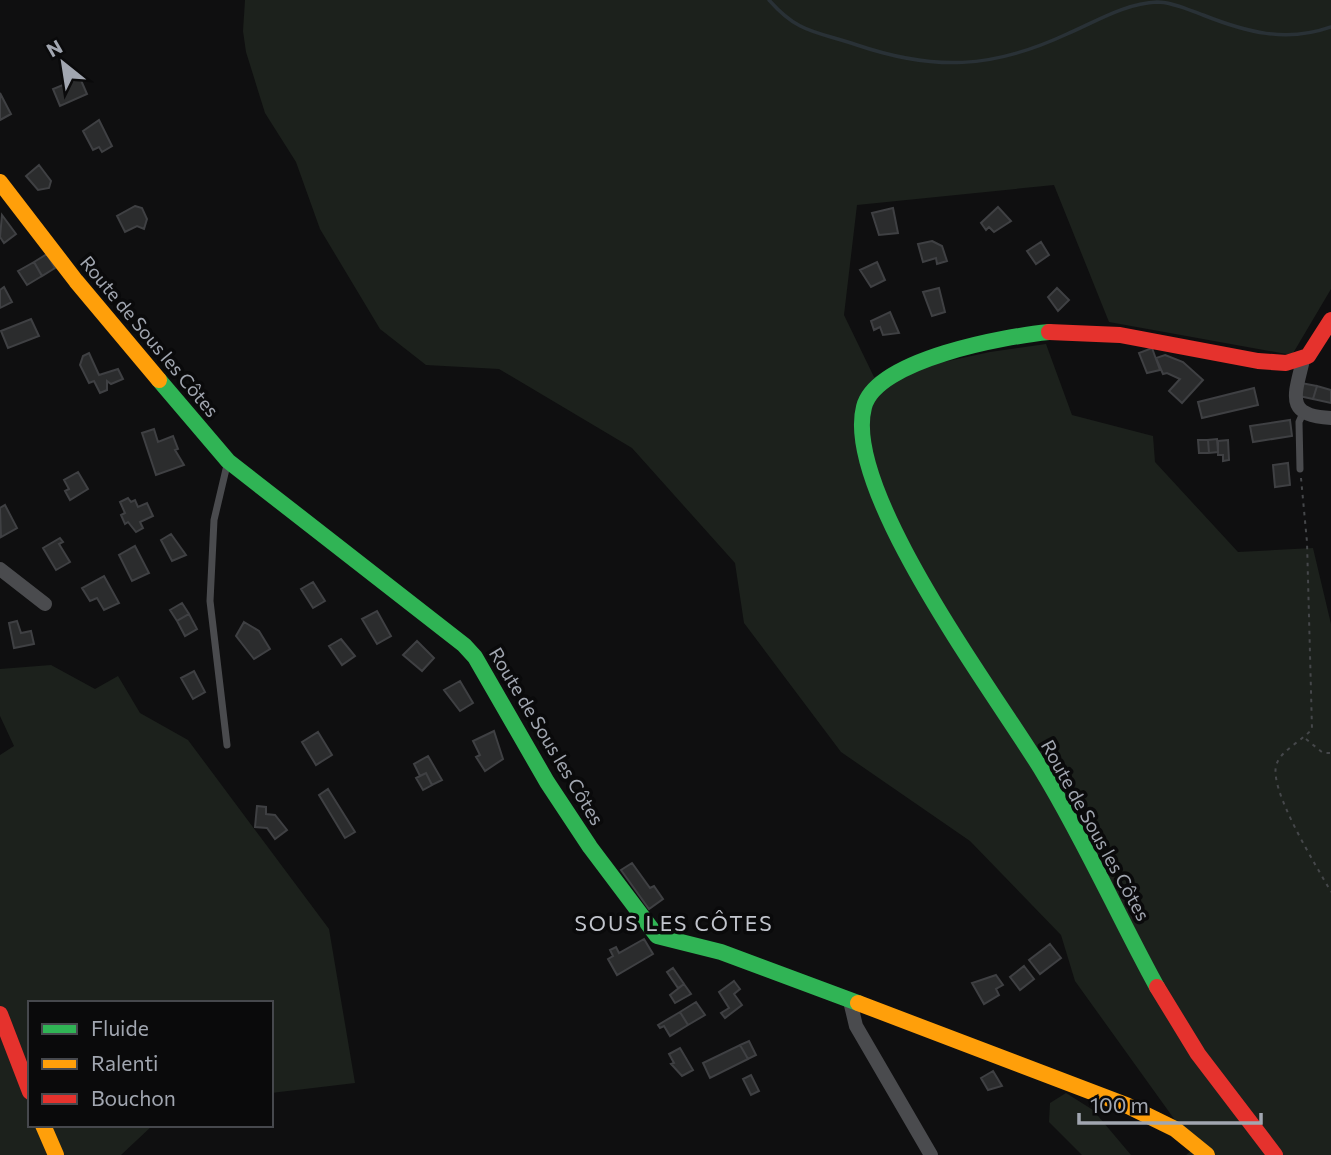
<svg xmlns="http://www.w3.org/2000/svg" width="1331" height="1155" font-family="Commissioner,sans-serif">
<rect width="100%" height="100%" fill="#0f0f10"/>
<!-- green -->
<path fill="#1c211c" d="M245,0h1086v289l-39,66 -183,-33 -55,-137 -197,20 -13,110 30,62 116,-25 56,-8 26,71 81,21 2,26 83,90 75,-4 18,76v531h-145l9,-7 -120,-167 -14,-46 -91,-94 -129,-89 -97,-129 -9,-60 -103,-115 -133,-79 -73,-4 -46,-36 -60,-100 -24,-67 -31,-49 -19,-61 -3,-21z
M51,665l44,24 23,-13 22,37 48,27 141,189 26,154 -84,10v-90h-241v122h123l-32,30h-121v-400l14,-9 -14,-30v-47z
M1066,1093l27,17 38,45h-49l-33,-33 1,-19z"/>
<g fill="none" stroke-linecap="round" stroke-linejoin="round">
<!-- stream -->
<path stroke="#293136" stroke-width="3.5" d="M769,0c30,34 47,31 88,45 77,26 135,24 210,-11 28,-12 59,-31 90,-32 15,0 32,8 46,13 43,17 83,28 128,12"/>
</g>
<!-- building -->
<path fill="#2b2c2d" stroke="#3f4043" stroke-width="2" d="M80,78l7,16 -27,12 -7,-17z
M0,93l11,21 -11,6z
M99,120l13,26 -10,6 -3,-5 -6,3 -10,-19z
M39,165l12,16 -2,7 -11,2 -12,-14z
M135,206l7,2 5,11 -3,10 -7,-3 -12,6 -8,-16z
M998,207l13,14 -17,11 -5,-5 -3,3 -5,-7z
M893,208l5,25 -19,2 -7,-22z
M2,215l14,19 -12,9 -4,-6z
M932,241l10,5 5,15 -10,3 -1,-6 -13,4 -5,-18z
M1041,242l8,13 -13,9 -9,-13z
M47,254l8,14 -13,8 -8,-14z
M34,262l8,14 -15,9 -9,-14z
M877,262l8,18 -14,7 -11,-17z
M4,287l8,15 -12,6v-18z
M939,288l6,24 -13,4 -9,-24z
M1057,288l12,12 -11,11 -10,-14z
M890,312l9,21 -16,2 -3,-8 -6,3 -3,-9z
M31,319l8,17 -31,12 -7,-17z
M1152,348l8,22 -13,3 -8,-20z
M89,353l10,22 19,-6 5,10 -12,5 -4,-3v9l-7,3 -6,-12 -5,2 -9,-18 3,-9z
M1165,355l18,7 20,18 -21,23 -13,-12 11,-12 -13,-6 -4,1 -7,-16z
M1301,383l16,3 -4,13 -14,-3z
M1317,386l14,4v13l-18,-4z
M1254,388l4,17 -56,13 -4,-16z
M1290,420l2,16 -39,6 -3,-16z
M154,429l4,13 15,-6 5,13 -3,1 9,15 -28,10 -14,-42z
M1217,439l1,13 -9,1 -1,-13z
M1198,440h10l1,13h-10z
M1228,440l1,20 -6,1v-6h-5v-14z
M1288,463l2,22 -15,2 -2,-22z
M78,472l10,17 -18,11 -5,-9 4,-2 -5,-9z
M128,498l3,4 4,-2 3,7 9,-4 6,13 -13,6 3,6 -7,4 -8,-10 -3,2 -4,-9 4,-2 -5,-11z
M5,505l12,23 -16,9 -1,-29z
M171,534l15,21 -14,6 -11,-21z
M60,538l3,4 -4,2 11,18 -14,8 -13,-22z
M135,546l14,27 -17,8 -13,-26z
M104,576l15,27 -15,7 -7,-12 -7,3 -8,-13z
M313,582l12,19 -12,7 -12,-19z
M182,603l7,11 -12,7 -7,-11z
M377,611l14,25 -14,8 -15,-25z
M189,614l8,15 -12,7 -8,-15z
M17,621l4,12 10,-2 3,13 -20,4 -5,-25z
M244,622l15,9 11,18 -16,10 -18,-23z
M341,639l14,17 -13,9 -13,-19z
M417,641l17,17 -12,13 -19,-16z
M194,671l11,21 -12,7 -12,-21z
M460,681l13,22 -13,8 -16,-21z
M494,731l9,28 -18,12 -9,-14 4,-2 -7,-14z
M318,732l14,23 -16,10 -14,-23z
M428,756l14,24 -10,5 -6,-12 -6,3 -6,-12z
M426,773l6,12 -9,5 -7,-12z
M328,789l27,43 -10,6 -26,-43z
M257,806l9,1v7l9,1 12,15 -12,9 -8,-11 -12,-1z
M632,863l18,25 4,-2 9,13 -14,10 -28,-39z
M644,939l9,15 -36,21 -9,-16 5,-3 -3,-6 6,-3 3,6z
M1050,944l11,14 -21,16 -11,-14z
M1024,966l10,13 -14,11 -10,-13z
M673,968l11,16 -6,4 -11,-16z
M996,975l7,10 -7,4 3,6 -15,9 -12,-21z
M734,981l6,8 -6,5 8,11 -17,13 -4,-5 8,-5 -10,-16z
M684,984l7,10 -16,9 -5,-8z
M696,1002l9,13 -17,10 -8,-13z
M680,1012l8,13 -18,11 -6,-10 -4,2 -2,-3z
M749,1041l7,14 -8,4 -8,-14z
M740,1045l8,14 -38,19 -7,-15z
M680,1048l13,22 -11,6 -11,-12 3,-1 -5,-9z
M993,1071l9,15 -14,4 -7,-12z
M751,1075l8,16 -8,4 -8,-16z"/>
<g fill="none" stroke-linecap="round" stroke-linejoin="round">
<!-- path -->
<path stroke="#45474a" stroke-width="2" stroke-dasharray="3.5 5" stroke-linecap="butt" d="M1301,478l6,64 5,187c-9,11 -30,21 -35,34 -11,24 41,105 54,129
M1306,739l17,14h8"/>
<!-- lane -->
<path stroke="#4a4b4e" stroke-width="7" d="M227,465l-13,55 -4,81 17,144
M1300,469l-1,-47 4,-9"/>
<!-- street -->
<path stroke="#4a4b4e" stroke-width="14" d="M1303,360c-8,35 -19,56 28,58
M0,569l45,35
M850,1001l6,25 75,129"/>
<!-- fast -->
<path stroke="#30b455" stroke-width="16" d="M1049,332c-42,4 -173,27 -185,75 -22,84 133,289 179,365 42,69 75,144 114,215
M159,380l69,81 236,184 11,12 72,125 43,65 67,89 64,16 137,51"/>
<!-- slow -->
<path stroke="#ff9f0a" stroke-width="16" d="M0,182l76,99 83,99
M858,1003l268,102 49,24 32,26
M43,1125l13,30"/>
<!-- jam -->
<path stroke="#e5322d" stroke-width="16" d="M1049,332l71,3 138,26 28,2 22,-7 23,-36
M1157,987l41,67 77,101
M0,1014l30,78"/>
</g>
<g text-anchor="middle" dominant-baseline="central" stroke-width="7" stroke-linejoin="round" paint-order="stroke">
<!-- street labels -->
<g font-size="19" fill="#a1a6b0" stroke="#0a0a0b">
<text transform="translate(150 336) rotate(50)">Route de Sous les Côtes</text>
<text transform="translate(547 736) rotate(59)">Route de Sous les Côtes</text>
<text transform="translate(1096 830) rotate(61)">Route de Sous les Côtes</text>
</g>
<!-- neighbourhood labels -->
<g font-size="21" letter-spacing="2" fill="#c2c5cd" stroke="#0a0a0b">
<text x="674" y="922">SOUS LES CÔTES</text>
</g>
</g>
<!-- legend -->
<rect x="28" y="1001" width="245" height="126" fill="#0a0a0b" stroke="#46484d" stroke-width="2"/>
<rect x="42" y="1024" width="35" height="10" fill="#30b455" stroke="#46484d" stroke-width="2"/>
<text x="91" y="1036" font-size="21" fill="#a1a6b0">Fluide</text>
<rect x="42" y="1059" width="35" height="10" fill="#ff9f0a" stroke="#46484d" stroke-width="2"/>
<text x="91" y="1071" font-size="21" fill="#a1a6b0">Ralenti</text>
<rect x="42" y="1094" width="35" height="10" fill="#e5322d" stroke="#46484d" stroke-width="2"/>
<text x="91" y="1106" font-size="21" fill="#a1a6b0">Bouchon</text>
<!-- north arrow -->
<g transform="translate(63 63) rotate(330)" stroke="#0a0a0b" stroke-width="5" paint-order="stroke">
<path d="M0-5L12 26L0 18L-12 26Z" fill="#a1a6b0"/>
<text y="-10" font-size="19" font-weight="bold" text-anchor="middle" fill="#a1a6b0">N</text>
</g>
<!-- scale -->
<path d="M1079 1113v10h182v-10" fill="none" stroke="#a1a6b0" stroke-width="3.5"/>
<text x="1090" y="1113" font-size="21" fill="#a1a6b0" stroke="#0a0a0b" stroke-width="5" paint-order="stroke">100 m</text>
</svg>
